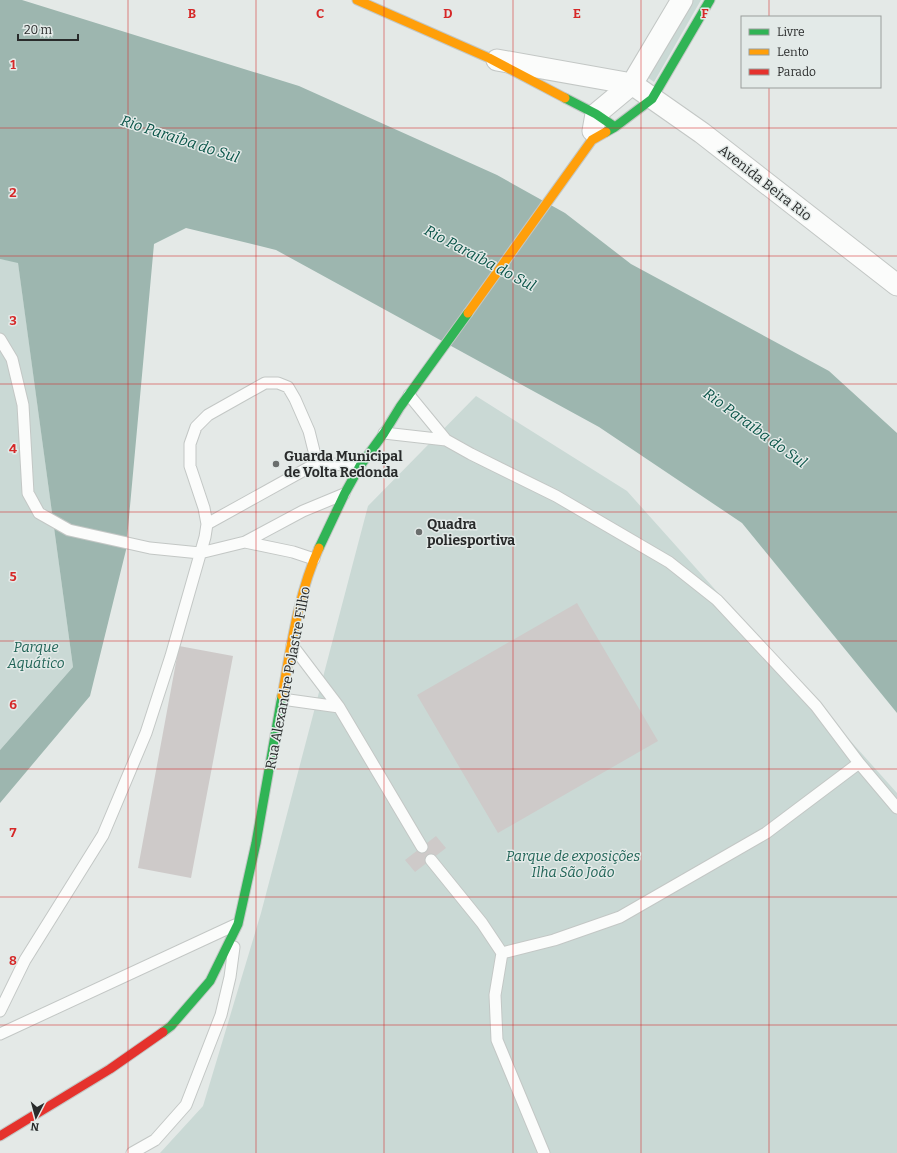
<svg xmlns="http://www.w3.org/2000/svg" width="897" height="1153" font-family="Bitter,serif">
<rect width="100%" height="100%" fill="#e4e9e7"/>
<!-- green -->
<path fill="#cad9d5" d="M691,0h10l-47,82 -7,-5z
M0,259l18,3 55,405 -73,83z
M476,396l151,95 270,302v360h-737l43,-47 58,-193 107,-407z"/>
<!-- water -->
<path fill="#9db6af" d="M0,0h22l277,86 198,89 68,38 66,51 198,107 68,62v280l-155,-190 -143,-96 -323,-177 -90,-22 -32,16 -28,306 -36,146 -90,107v-53l73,-83 -55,-404 -18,-4z"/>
<!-- building -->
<path fill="#cecac9" d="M577,603l81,138 -160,92 -81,-138z
M179,646l54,10 -42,222 -53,-10z
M436,836l10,12 -31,24 -10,-12z"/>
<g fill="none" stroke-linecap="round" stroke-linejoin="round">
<!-- lane casing -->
<g stroke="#c3c7c5" stroke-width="13">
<path id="lane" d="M0,339l12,20 11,46 5,88 11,20 30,17 81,18 50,5 45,-11 58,-31 41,-17
M409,395l37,45
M384,433l62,7 25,14 85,42 113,66 48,38 99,106 43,57 38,45
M207,524l110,-61
M245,542l48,10 21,7
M292,645l47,62 83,140
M282,699l57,8
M431,860l51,63 20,30 52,-13 66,-23 146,-84 93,-70
M502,953l-7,42 2,45 47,113
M0,1011l25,-51 78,-125 43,-102 25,-77 34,-119 2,-13 -3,-16 -14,-42v-22l6,-17 12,-12 57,-32h13l10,4 7,12 14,32 8,32 43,3
M0,1034l235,-109
M132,1153l23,-13 31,-35 35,-90 9,-38 4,-30"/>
</g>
<!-- street casing -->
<g stroke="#c3c7c5" stroke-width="23">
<path id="street" d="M497,60l135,24 70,49 195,152
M593,131l3,-17 36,-30 50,-84"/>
</g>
<!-- fast casing -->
<g stroke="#c3c7c5" stroke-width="11">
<path id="fast" d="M565,98l31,16 19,13
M606,132l9,-5 37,-28 58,-99
M319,548l26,-55 15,-27 24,-33 16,-26 68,-94
M163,1032l8,-6 39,-45 28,-57 18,-81 26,-147"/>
</g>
<!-- slow casing -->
<g stroke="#c3c7c5" stroke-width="11">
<path id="slow" d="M357,0l132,58 76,40
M468,313l124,-173 14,-8
M282,696c9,-49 16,-102 37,-148"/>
</g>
<!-- jam casing -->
<g stroke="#c3c7c5" stroke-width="11">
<path id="jam" d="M0,1136l110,-67 53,-37"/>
</g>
<!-- lane -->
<use href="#lane" stroke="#fbfcfb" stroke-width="11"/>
<!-- street -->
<use href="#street" stroke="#fbfcfb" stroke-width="21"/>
<!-- fast -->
<use href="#fast" stroke="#30b455" stroke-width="9"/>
<!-- slow -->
<use href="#slow" stroke="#ff9f0a" stroke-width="9"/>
<!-- jam -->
<use href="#jam" stroke="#e5322d" stroke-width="9"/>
</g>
<!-- grid -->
<path fill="none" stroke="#d62828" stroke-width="1" stroke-opacity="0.55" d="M128,0v1153M256,0v1153M384,0v1153M513,0v1153M641,0v1153M769,0v17M769,87v1066M0,128h897M0,256h897M0,384h897M0,512h897M0,641h897M0,769h897M0,897h897M0,1025h897"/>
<!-- markers -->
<g fill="#6a6e6d" stroke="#e3eae8" stroke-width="1.5">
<circle cx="276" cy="464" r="4"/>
<circle cx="419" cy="532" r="4"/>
</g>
<g text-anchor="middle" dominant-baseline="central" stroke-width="3" stroke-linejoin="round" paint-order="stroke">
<!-- street labels -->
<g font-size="14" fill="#292b2b" stroke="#e3eae8">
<text transform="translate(765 183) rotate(38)">Avenida Beira Rio</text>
<text transform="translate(288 678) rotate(-79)">Rua Alexandre Polastre Filho</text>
</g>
<!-- poi labels -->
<g font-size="14" font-weight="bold" fill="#292b2b" stroke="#e3eae8" text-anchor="start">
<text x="284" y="456">Guarda Municipal<tspan x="284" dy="16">de Volta Redonda</tspan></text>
<text x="427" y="524">Quadra<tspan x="427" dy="16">poliesportiva</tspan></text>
</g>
<!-- park labels -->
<g font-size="14" font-style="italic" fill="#216457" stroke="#e3eae8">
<text x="36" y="647">Parque<tspan x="36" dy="16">Aquático</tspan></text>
<text x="573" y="856">Parque de exposições<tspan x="573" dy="16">Ilha São João</tspan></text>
</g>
<!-- water labels -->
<g font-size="15" font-style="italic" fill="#0a5448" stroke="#e3eae8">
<text transform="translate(180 139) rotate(18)">Rio Paraíba do Sul</text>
<text transform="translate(480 258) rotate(28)">Rio Paraíba do Sul</text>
<text transform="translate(755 428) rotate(36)">Rio Paraíba do Sul</text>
</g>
</g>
<g font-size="13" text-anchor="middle" font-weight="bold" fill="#d62828" stroke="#e3eae8" stroke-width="3" stroke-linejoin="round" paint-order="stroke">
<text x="192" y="18">B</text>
<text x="320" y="18">C</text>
<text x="448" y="18">D</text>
<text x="577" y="18">E</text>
<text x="705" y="18">F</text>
<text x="13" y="69">1</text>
<text x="13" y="197">2</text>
<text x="13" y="325">3</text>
<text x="13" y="453">4</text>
<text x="13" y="581">5</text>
<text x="13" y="709">6</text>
<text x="13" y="837">7</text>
<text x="13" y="965">8</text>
</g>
<!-- legend -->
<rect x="741" y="16" width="140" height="72" fill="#e3eae8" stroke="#999e9c"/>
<rect x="749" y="29" width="20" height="6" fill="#30b455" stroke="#999e9c"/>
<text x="777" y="36" font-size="12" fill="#292b2b">Livre</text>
<rect x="749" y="49" width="20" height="6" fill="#ff9f0a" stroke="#999e9c"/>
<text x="777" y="56" font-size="12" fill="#292b2b">Lento</text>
<rect x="749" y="69" width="20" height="6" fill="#e5322d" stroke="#999e9c"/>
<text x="777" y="76" font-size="12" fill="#292b2b">Parado</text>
<!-- north arrow -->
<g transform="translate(36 1117) rotate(186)" stroke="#e3eae8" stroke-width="3" paint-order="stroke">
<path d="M0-3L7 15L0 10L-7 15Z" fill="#292b2b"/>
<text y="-6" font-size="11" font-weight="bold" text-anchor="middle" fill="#292b2b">N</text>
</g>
<!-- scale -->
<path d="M18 34v6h60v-6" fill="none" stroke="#292b2b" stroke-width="2"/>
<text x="24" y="34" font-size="12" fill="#292b2b" stroke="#e3eae8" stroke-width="3" paint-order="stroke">20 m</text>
</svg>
